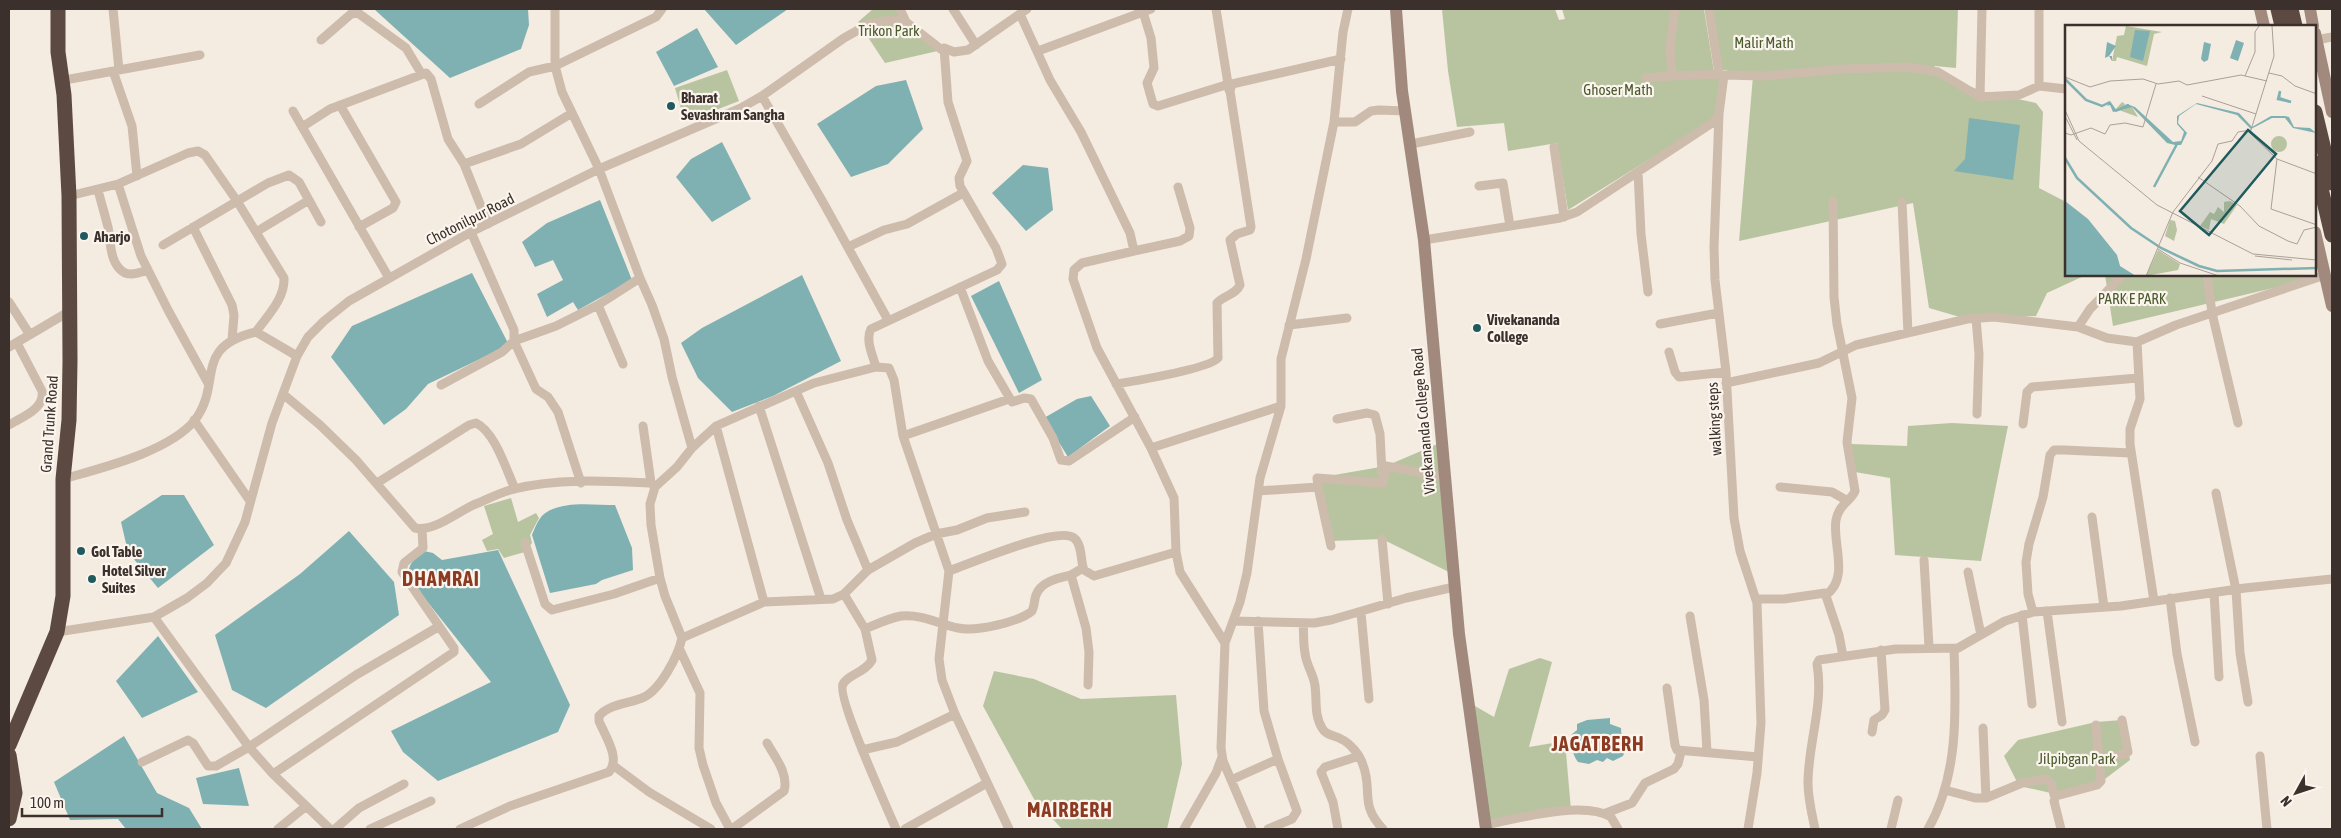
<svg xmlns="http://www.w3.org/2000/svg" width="2341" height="838" font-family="'Asap Condensed',sans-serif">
<rect width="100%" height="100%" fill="#f4ebe1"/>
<!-- green -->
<path fill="#b8c4a0" d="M873,9h29l8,16 32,25 -57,13 -27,-41z
M1442,9h113l4,11 6,-1 -3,-10h142l10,63 8,6 -8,41 -146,91 -11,-67 -49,8 -4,-28 -47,4 -9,-56z
M1709,9h249l-2,59 -21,-2 -3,4 -6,1 59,21 51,11 7,9 -4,76 27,14v73h20l-39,18 -11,23 -69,3 -38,-11 -16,-105 -174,38 14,-165 -34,-7z
M727,70l12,31 -54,21 -10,-34z
M2105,275h210v3l-202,48z
M1952,423l56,3 -27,135 -86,-6 -5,-77 -35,-6 -4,-28 56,2 1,-20z
M1442,442l11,132 -71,-35 -51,2 -14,-63 69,-12z
M511,498l7,24 18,-9 3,5 -9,17 2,8 -7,9 -21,6 -6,-9 -11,2 -5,-11 11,-6 -9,-28z
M1540,658l12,4 -23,85 36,-6 6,69 -84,12 -19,-120 26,15 15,-48z
M994,671l40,8 47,20 95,-4 6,69 -15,65h-105l-28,-30 -51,-93z
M2122,720l8,40 -33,25 -37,10 -41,-9 -15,-30 14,-16 78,-18z"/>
<!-- water -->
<path fill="#7fb0b2" d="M374,9h154l1,16 -8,24 -71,29z
M704,9h84l-52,36z
M697,28l21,39 -44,19 -18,-34z
M906,80l17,49 -35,35 -37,13 -34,-53 59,-38z
M1969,118l51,7 -7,55 -59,-9 11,-12z
M722,142l29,57 -39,23 -36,-45 15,-18z
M1023,165l25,3 5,42 -27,21 -34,-38z
M600,200l32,80 -54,30 -5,-8 -26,15 -10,-23 26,-14 -10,-20 -18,7 -13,-25 25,-19z
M472,273l37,72 -81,39 -22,25 -22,16 -53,-68 21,-31z
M802,275l39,86 -68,35 -41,16 -34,-34 -17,-35 21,-15z
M999,281l43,99 -23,13 -48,-97z
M1091,396l19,30 -42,31 -24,-39 33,-19z
M162,495h22l30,50 -56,43 -30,-36 -7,-30z
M615,505l17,43 1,22 -31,10 -6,4 -46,9 -18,-58c3,-7 6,-16 12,-21 18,-14 49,-9 71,-9z
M349,531l45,51 5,33 -133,93 -34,-18 -17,-55 85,-61z
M498,550l72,155 -12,27 -120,49 -35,-29 -12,-21 100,-49 -80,-101c-6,-15 2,-21 13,-30l9,2 9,7z
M158,636l40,56 -56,26 -26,-37z
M1610,718v6l11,4 1,16 5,2 -4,10 -10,5 -6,-3 -4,4 -6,-2 -8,4 -11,-2c-6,-8 -7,-17 -7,-27l6,-5v-6l10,-4z
M124,736l33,57 32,15 13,21h-76l-8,-10 -48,1 -16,-38z
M239,768l10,38 -46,-2 -7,-26z"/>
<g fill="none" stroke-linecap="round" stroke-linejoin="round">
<!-- street -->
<path stroke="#cdbbac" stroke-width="9" d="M113,9l6,61
M555,9v57l7,26 37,77 41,109 12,27 12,34 8,38 20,71 -15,19 -22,20 -5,17 1,21 9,53 5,18 17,42 82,-36 69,-3 11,-5 24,-24 47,-27 21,-9 21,-4 30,-12 38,-6
M900,9l6,13
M953,9l23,36
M1216,9l13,81
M1675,9l-5,38 2,29 47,-2
M1709,9l10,65 5,1 -5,39 -5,133 1,33 11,92 8,146 6,33 17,52 4,120 -4,50 -9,56
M1143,12l8,26 3,30 -7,15 6,21 5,2 71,-22
M1020,14l30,66 31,52 49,101 4,18 -52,12 -8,7 -1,9 24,69 54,100 23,50 2,54 4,20 45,71
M321,40l30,-26 7,-1 48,35 15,25
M2316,40l16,-3
M1038,51l113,-42
M113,71l19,55 5,50
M1724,75l40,1 79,-7 65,-2 30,5 42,25 39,-2 20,-9 27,3
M1646,78l26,-2
M65,80l135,-25
M2039,86v-77
M762,96l62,108 64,116
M1980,97l2,-88
M479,104l50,-32 26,-6 101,-49 6,-8
M340,105l56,97 -3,6 -34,19
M293,111l96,167
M1334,122h21l16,-11 8,-1 26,1
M302,127l28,-18 96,-36 5,6 17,60 16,25 24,60
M1411,144l59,-12
M1554,147l10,70
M464,164l57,-20 51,-31
M1638,172l3,62 7,58
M118,184l23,72 27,54 40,73
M1479,186l24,-3 7,43
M98,190c3,12 7,25 10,37 3,15 1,37 17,46 8,3 15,-1 23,-3
M69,196l49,-12 70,-31 10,-2 7,4 32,46 47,77c1,21 -17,38 -28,54
M1902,202l6,131
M193,227l39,78 2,10 -2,25
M256,232l53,-32
M1424,240l136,-22 17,-6 138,-91 4,-7
M163,245l105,-62 21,-8 10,7 22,40
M848,247l36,-17 23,-6 56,-31
M1134,251l46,-10 9,-5 1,-8 -12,-41
M2207,275l5,38 26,110
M960,287l28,74 24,41 12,-4 7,1 22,39 8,22 8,1 66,-44
M9,302l21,33
M598,305l25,59
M1976,318l3,36 -2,60
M1660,324l58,-11
M1289,325l58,-7
M2078,327l29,11 30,4 3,57 -10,30v15l24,157
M2137,342l39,-17 149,-50
M9,347l61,-36
M1669,352l6,20 4,5 47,-5
M876,367c-3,-11 -11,-27 -5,-38l126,-59 5,-6 -6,-16 -36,-62 -1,-8 8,-17 -19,-59 -4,-54
M1726,383l93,-20 37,-18 111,-26 27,-2 84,10 12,-18 33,-34
M1116,384c18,-3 93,-15 102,-26l-1,-55c7,-8 19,-8 23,-18l-10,-45 7,-6 13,-4 1,-3 -21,-136 2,-7 109,-25
M441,385l61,-33 12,-11v-11l-43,-98
M796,391l32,72 19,57 21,50
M283,394l37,31 36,35 59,68c21,4 44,-18 63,-25 12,-5 23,-11 36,-14 43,-11 93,-8 137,-6l4,4
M759,406l62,193
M1337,419l30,-6 8,2 5,19 2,39
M194,420l56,81
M2023,424l4,-32 5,-5 106,-9
M9,425c13,-8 36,-16 33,-34l-25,-48
M643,426l8,57
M903,436l106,-37
M692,448l24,-22
M1151,448l130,-42
M63,479c38,-11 106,-27 132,-59 28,-37 -3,-73 61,-88l41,24
M377,483l92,-58 7,-2c19,9 30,46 39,66
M581,483l-23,-71 -10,-15 -12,-8 -22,-48 42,-15 42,-21 42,-27
M1318,487l13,59
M1780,487l52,5 14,8
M1258,491l60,-4 -1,-9 66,5 3,-17 58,11
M2216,493l20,97 4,63 8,49
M2092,517l12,90
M1382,539l6,65
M525,543l20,61 7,6 62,-16 46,-16
M1924,560l5,87
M1083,568l-12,7 15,53 3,24 -1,33
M949,571c20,-7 110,-46 125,-33 9,7 6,23 10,32l10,6 82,-24
M1968,572l13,63
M2214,593l5,84
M844,594l21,35 7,31c-7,13 -24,14 -29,24 -7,12 45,126 53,145
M1826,595c24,-17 6,-52 10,-75 3,-16 15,-19 19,-29l-8,-49 5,-44 -15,-74 -3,-27 -1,-96
M2170,598l7,56 18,88
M1756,599h28l41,-6 14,42 4,21
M764,602l-48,-176 98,-43 62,-16 13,1 5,12 9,56 46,135 -10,88 3,21 13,34 54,115
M2047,611l15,111
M2033,612l-5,-18 -2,-32 3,-18 14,-47 7,-42 4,-5h10l67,3
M1361,613l8,86
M2022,615l10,89
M1690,616l14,84 3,52
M154,617l95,130 24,27 57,55
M1234,621l80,2 17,-3 75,-22 48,-11
M1258,621l6,90 14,48 19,52 -5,8 -24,10
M1303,623c1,10 0,20 2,30 1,12 9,22 10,33 2,14 -1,29 7,42 4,8 13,7 19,11 9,4 19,16 22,26 10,26 -4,39 20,64
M865,629c12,-5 24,-11 36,-13 21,-2 38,8 57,12 18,4 61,-6 74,-17 3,-6 2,-11 4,-16 5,-14 23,-17 35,-20
M57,632l97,-15 33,-19 20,-15 19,-20 19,-41 27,-99 25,-67 11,-19 16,-16 25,-20 122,-69 128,-63 142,-61 21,-12 82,-58 25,-14 20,-4 17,2 36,28 2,-2 10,4 14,-2 59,-41
M680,650l20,43 -1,55 4,17 13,38 14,26
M1667,688l8,57 2,5 81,7
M1983,728l3,70
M1872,732l2,-12 8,-5 3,-5 -4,-60
M862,750l35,-8 58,-28
M2260,756l7,73
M2100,759l25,-5 3,-2 -6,-32
M142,762l46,-22 5,3 15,23h8l33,-19 107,-72 82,-48
M614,766l35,26 62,37
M273,774l181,-122v-4l-52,-76 2,-9 19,-15 -1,-19
M1231,780l47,-21
M1945,790l30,8h11l36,-15 24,-4 5,4 4,15
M1606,813l26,-10 13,-20 29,-14 4,-5 3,-12
M1485,825c31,-6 98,-25 126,-8l7,12
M278,829l27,-22
M335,829l24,-21 45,-24
M370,829l61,-28
M460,829l50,-23 99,-34c12,-14 -4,-36 -10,-51v-5c10,-12 29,-12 43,-18 18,-7 36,-42 40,-60
M732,829l52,-38c5,-17 -9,-34 -17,-48
M905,829l82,-46
M1184,829l32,-56 6,-16
M1252,829l-29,-68 -2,-13 4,-105 15,-41 7,-29 13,-95 21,-72v-47l25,-100 28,-137 9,-90 5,-23
M1338,829l-5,-27 -12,-30 4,-5 34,-11
M1815,829c-3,-15 -7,-30 -7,-46 0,-40 16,-78 9,-119l2,-4 77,-11 62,-1 47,-27 28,-9 88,-6 124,-18 87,-9
M1891,829l7,-29
M1928,829c31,-53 28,-120 26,-180
M2061,829l-7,-28 2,-5 41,-11 4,-4 -5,-56"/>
<!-- secondary -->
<path stroke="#a18a7d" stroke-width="12" d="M1396,9l6,82 22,149 35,394 27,195
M2260,9l4,17
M2310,9l3,17
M2315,33l17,79
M2315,232l17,74"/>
<!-- highway -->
<path stroke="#5c4a42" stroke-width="15" d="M2278,9l4,17
M2291,9l4,17
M2315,112l17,71
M2315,163l17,72
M9,745l48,-113 6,-36v-117l6,-59 1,-59 -1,-165 -5,-101 -6,-43v-43
M9,755l6,38 -6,26"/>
</g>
<!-- markers -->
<g fill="#1f5a5e" stroke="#fbf5ee" stroke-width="2">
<circle cx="671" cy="106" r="5"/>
<circle cx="84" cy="236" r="5"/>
<circle cx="1477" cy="328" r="5"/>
<circle cx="81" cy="551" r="5"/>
<circle cx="92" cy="579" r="5"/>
</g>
<g text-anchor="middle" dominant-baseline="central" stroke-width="4.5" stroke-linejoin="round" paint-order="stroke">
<!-- park labels -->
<g font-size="15" fill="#4a5a2e" stroke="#fbf5ee">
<text x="889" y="30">Trikon Park</text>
<text x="1764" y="42">Malir Math</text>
<text x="1618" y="89">Ghoser Math</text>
<text x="2132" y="298">PARK E PARK</text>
<text x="2077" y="758">Jilpibgan Park</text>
</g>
<!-- poi labels -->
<g font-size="15" font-weight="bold" fill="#3b302b" stroke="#fbf5ee" text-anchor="start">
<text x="681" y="97">Bharat<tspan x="681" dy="17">Sevashram Sangha</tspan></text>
<text x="94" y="236">Aharjo</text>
<text x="1487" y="319">Vivekananda<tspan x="1487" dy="17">College</tspan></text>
<text x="91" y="551">Gol Table</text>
<text x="102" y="570">Hotel Silver<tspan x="102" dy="17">Suites</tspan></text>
</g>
<!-- street labels -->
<g font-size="15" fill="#3b302b" stroke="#fbf5ee">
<text transform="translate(470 219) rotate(-27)">Chotonilpur Road</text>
<text transform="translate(1714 419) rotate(-93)">walking steps</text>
<text transform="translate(1423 421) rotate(-95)">Vivekananda College Road</text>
<text transform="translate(49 424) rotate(-86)">Grand Trunk Road</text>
</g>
<!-- district labels -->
<g font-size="20" font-weight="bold" letter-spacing="1" fill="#8c3b22" stroke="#fbf5ee">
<text x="441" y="578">DHAMRAI</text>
<text x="1598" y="743">JAGATBERH</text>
<text x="1070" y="809">MAIRBERH</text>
</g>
</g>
<!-- overview -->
<g transform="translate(2065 25)">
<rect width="251" height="251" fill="#f4ebe1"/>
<path d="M61,1l36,6 -8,2 -7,32 -30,-9 -1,4h-4l5,-25 7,-1zM57,77l3,2 -1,3h8l6,10 -22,-8zM206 119a8 8 0 1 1 16 0a8 8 0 1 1-16 0ZM165,176l7,4 -13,19 -13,-5 -2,11 -9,-4 10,-14 4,2 4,-7 6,5v-10zM105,195l5,1 2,9 -3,11 -9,-5zM93,225l22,14 -2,6 -32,6z" fill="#b8c4a0"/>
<path d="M70,5l15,1 -7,30 -13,-4zM171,15l8,3 -6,18 -8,-3zM42,17l9,4 -7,10h3v5l-3,-5 -4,2zM139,17l7,2 -3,16 -4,2 -3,-3zM45,76l7,10 10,-7 8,3 38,35 8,-1 3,-9 -7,-8v-8l20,-13 42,10 13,14 19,-11h14l4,1 5,10 16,1 6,5 -23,-5 -8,-10h-13l-21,11 -14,-14 -41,-11 -17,12 -1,7 9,10 -6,12h-6l-8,-2 -35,-36 -19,5 -3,-7 -3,1zM0,176l23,18 29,36 3,11 16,10h-71z" fill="#7fb0b2"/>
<path fill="none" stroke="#7fb0b2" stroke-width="2.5" d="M0,54l21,21 16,6 8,-4M215,66l-1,7 12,4 -13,-3zM50,86l14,-6M0,133l12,20 54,50 30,20 38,18 18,5 100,-3M89,162l23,-43"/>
<path fill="none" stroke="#aaa098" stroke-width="1" d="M204,48l13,3 13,10 22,8M180,51l10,-24v-20l4,-6M0,52l25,10 20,-6 33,-2 15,5 21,-3 8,4 54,-10 26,6M137,71l54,18M0,85l14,31 78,64 96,49 64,6M1,93l11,22M183,106l29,28 40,15M0,108l6,2 20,-7 14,6 5,-9 15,-2 18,4 13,-43M185,108l24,-77 -2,-30M212,134l-6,50 46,16M133,152l42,29 19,20 29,15 9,3 7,-14 13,-3M93,224l22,14 39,13M190,231l37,4M81,251l27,-64 39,-51 6,-17 14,-3 6,-9 13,-2"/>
<path fill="#1f5a5e" fill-opacity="0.15" stroke="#1f5a5e" stroke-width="2.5" d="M183,105l28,24 -67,81 -29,-24z"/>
<rect width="251" height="251" fill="none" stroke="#3b302b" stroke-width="2.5"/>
</g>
<!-- border -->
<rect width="2341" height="838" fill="none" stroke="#3b302b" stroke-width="20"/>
<!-- north arrow -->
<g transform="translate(2296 793) rotate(230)" stroke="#fbf5ee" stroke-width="4" paint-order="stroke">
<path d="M0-4L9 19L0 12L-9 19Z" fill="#3b302b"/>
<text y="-8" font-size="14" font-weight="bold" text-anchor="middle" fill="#3b302b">N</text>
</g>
<!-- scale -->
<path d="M22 808v8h140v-8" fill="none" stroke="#3b302b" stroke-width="2.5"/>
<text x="30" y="808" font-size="15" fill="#3b302b" stroke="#fbf5ee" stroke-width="4" paint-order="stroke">100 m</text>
</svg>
